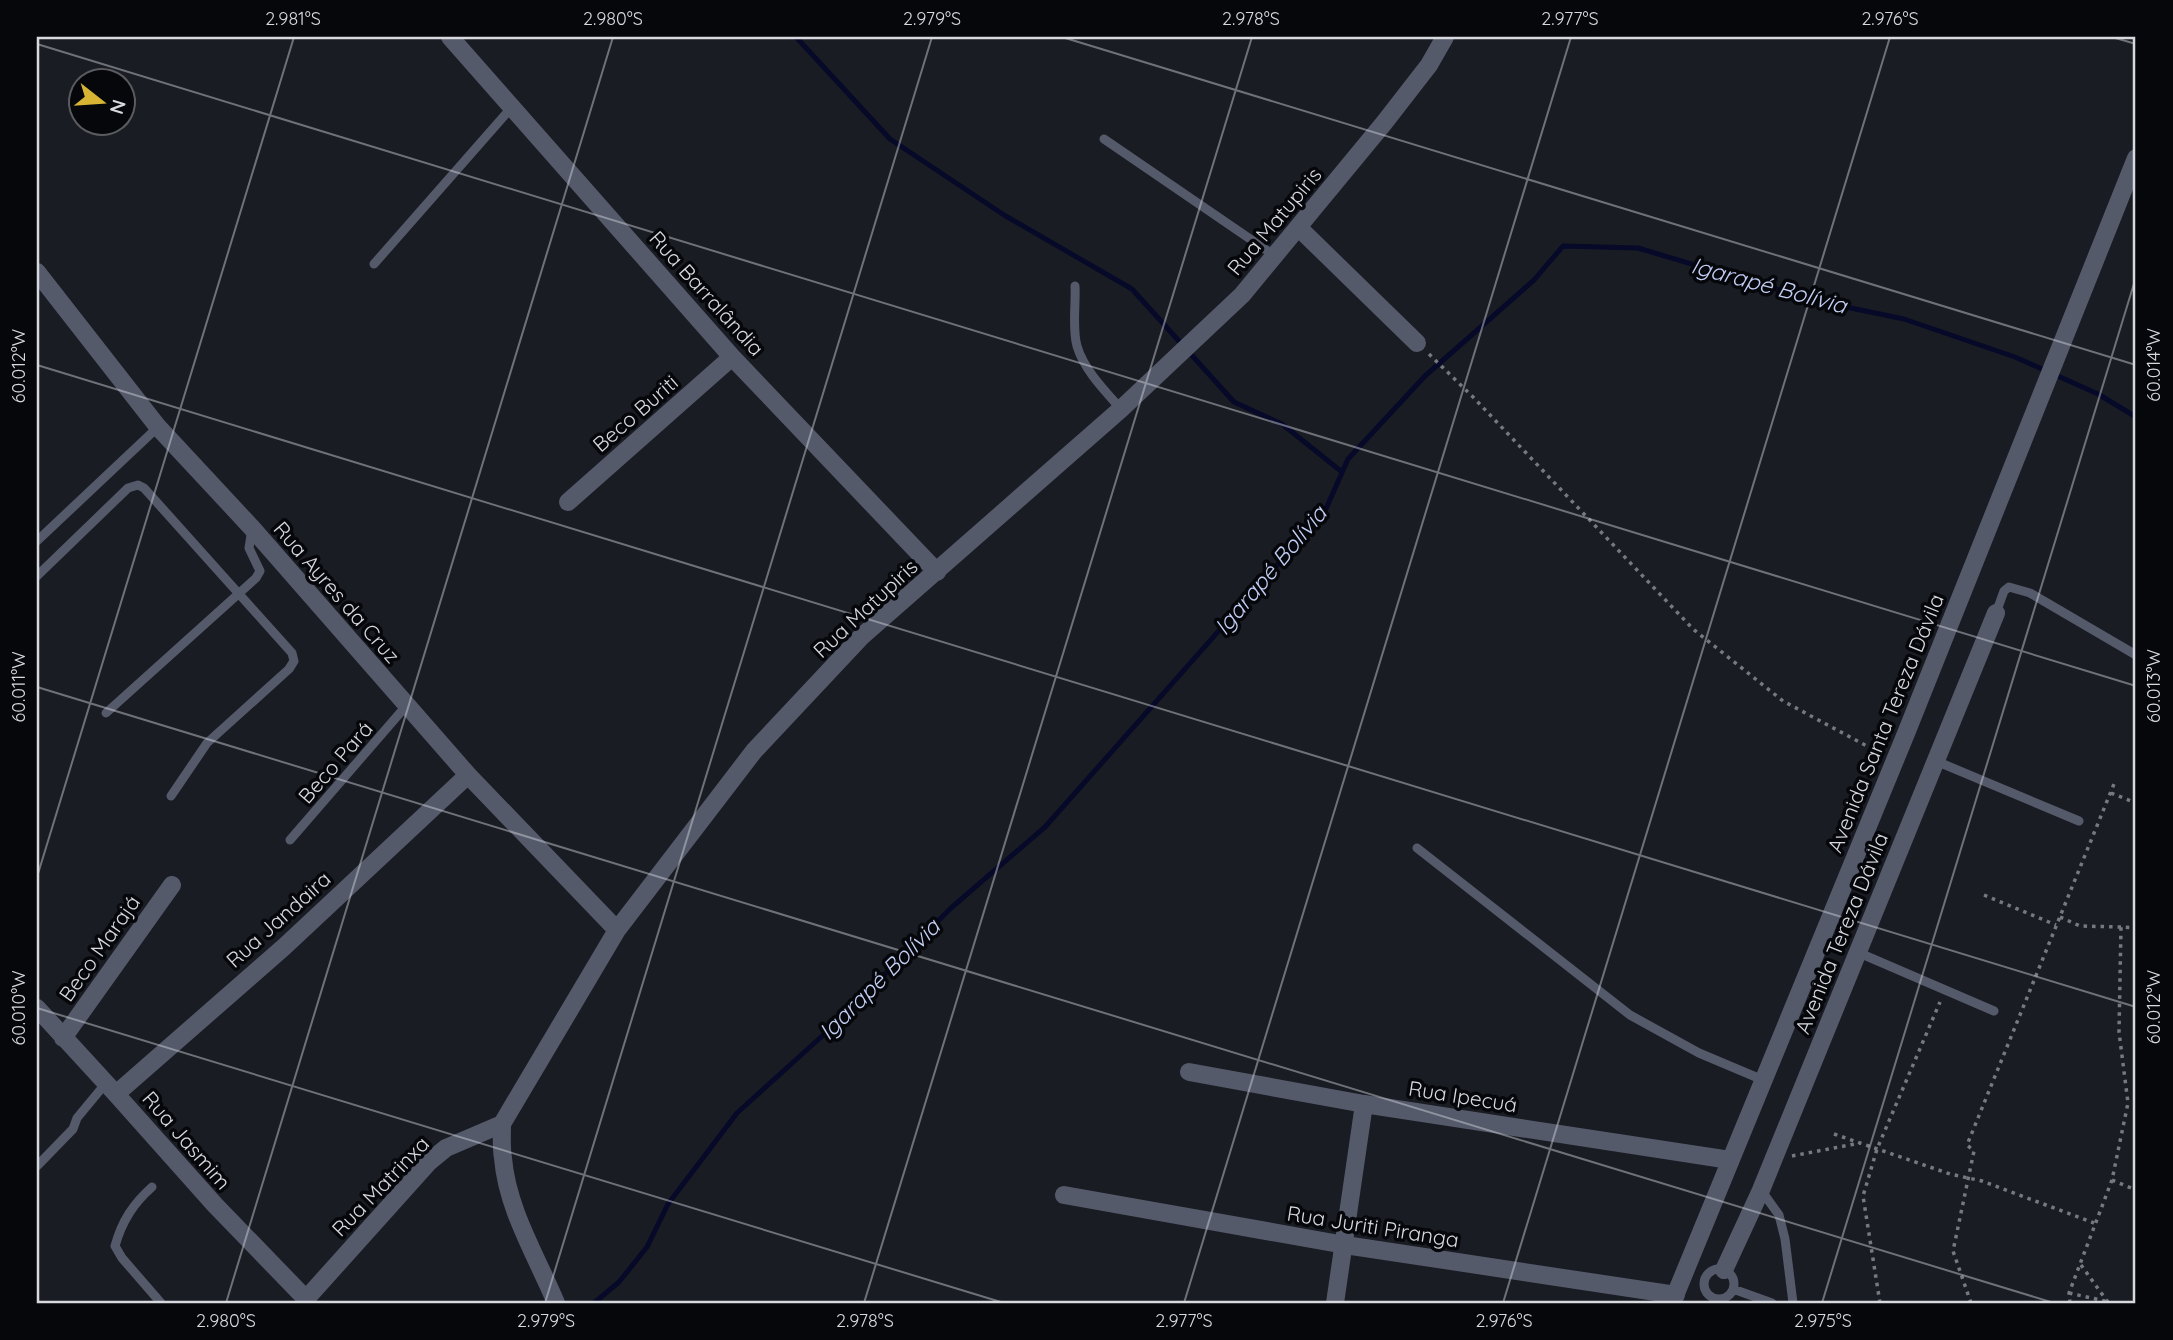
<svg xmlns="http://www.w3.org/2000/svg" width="2173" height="1340" font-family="Quicksand,sans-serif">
<rect width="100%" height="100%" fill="#1a1c24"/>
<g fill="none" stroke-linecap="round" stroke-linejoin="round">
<!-- stream -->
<path stroke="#060928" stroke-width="5" d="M796,37l94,102 114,76 128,74 102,113 48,22 60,48
M594,1303l25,-21 28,-35 21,-43 69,-91 94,-85 120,-120 94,-81 280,-316 23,-52 77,-83 109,-96 29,-34 75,2 174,52 92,19 111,38 83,37 38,23"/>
<!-- path -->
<path stroke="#777980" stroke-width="3.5" stroke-dasharray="3.5 5" stroke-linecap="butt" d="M1429,354l45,44 219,231 90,72 95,51
M2111,793l25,10
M1984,895l72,30
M2060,917l20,9 41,1
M1834,1134l116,40 32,7 112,42
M1792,1156l68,-13
M2112,1180l24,10
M2081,1265l26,36 5,2
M2069,1293l36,8
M1880,1303l-17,-107 14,-47 63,-147
M1971,1303l-18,-52 21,-100 -7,-6 147,-361
M2070,1303l-1,-10 43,-113 16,-77 -9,-71 2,-105 15,1
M2125,1303h9"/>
<!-- lane -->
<path stroke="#555a6b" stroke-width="9" d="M1104,139l171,117
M374,264l138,-157
M1075,286c1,18 -3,43 2,60 7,24 28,45 44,63
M37,541l121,-114
M37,576l91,-88 10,-3 6,3 148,165 2,8 -5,8 -82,74 -36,53
M1996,613l8,-22 5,-4 21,6 106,62
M106,713l150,-135 4,-7 -11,-23 3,-19
M1936,761l143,60
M290,840l116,-134
M1417,848l213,167 69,38 64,27
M1857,952l137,59
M37,1166l36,-37 4,-11 29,-35
M152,1187c-19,17 -30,34 -37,59l7,12 39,45
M1761,1190l18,25 6,24 8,64
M1704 1284a15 15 0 1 1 30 0a15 15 0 1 1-30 0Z
M1733,1289l39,14"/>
<!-- street -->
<path stroke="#555a6b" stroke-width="18" d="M450,37l282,320 205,215
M1299,228l118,115
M37,272l121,155 94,101 216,247 149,155
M568,502l164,-145
M37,1008l79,86 99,111 91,94 123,-137 17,-14 56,-24
M63,1038l109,-153
M1189,1072l175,32 366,56
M116,1094l168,-147 184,-172
M1064,1195l281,50 331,50
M1724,1270l37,-80 235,-577
M556,1303c-19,-46 -49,-94 -53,-145 -2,-11 -1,-23 -1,-34l115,-194 137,-179 107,-114 260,-228 121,-114 142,-172 45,-58 16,-28
M1335,1303l29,-199
M1672,1303l235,-572 229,-573"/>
</g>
<!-- ticks -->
<path fill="none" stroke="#d7d9df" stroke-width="2" stroke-opacity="0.45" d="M1062,37l1074,328M2112,37l24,7M37,44l2099,642M37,365l2099,642M37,687l2017,616M37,877l257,-840M37,1008l967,295M226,1303l387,-1266M545,1303l387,-1266M864,1303l388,-1266M1184,1303l387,-1266M1503,1303l387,-1266M1822,1303l314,-1026"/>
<g text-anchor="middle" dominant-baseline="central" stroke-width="7" stroke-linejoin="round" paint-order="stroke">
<!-- street labels -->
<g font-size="21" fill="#d7d9df" stroke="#06070a">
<text transform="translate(1274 221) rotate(-50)">Rua Matupiris</text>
<text transform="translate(707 293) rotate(48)">Rua Barralândia</text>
<text transform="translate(635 413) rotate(-41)">Beco Buriti</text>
<text transform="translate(337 592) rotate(49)">Rua Ayres da Cruz</text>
<text transform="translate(865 608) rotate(-43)">Rua Matupiris</text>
<text transform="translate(1885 723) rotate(-68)">Avenida Santa Tereza Dávila</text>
<text transform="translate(335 762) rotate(-49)">Beco Pará</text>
<text transform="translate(278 919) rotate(-42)">Rua Jandaira</text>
<text transform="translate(1841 933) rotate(-68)">Avenida Tereza Dávila</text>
<text transform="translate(99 948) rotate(-55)">Beco Marajá</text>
<text transform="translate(1463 1096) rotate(9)">Rua Ipecuá</text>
<text transform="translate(187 1140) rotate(49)">Rua Jasmim</text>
<text transform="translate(380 1186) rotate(-46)">Rua Matrinxa</text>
<text transform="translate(1373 1226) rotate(9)">Rua Juriti Piranga</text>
</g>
<!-- water labels -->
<g font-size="23" font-style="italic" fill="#c3cef5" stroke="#06070a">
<text transform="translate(1769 285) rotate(15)">Igarapé Bolívia</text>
<text transform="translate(1270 570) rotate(-50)">Igarapé Bolívia</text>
<text transform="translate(879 979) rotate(-45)">Igarapé Bolívia</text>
</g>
</g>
<!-- border -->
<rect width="2173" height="1340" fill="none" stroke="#06070a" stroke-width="77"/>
<!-- north arrow -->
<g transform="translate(102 102) rotate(107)"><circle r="33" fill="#06070a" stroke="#5a5b5f" stroke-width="2"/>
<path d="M0-5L12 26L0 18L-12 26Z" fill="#d7b434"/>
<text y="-10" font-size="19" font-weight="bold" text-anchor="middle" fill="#d7d9df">N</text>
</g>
<rect x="38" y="38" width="2096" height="1264" fill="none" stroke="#d7d9df" stroke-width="2.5"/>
<g font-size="18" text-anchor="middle" fill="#d7d9df">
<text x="293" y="25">2.981°S</text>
<text x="613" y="25">2.980°S</text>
<text x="932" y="25">2.979°S</text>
<text x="1251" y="25">2.978°S</text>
<text x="1570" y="25">2.977°S</text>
<text x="1890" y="25">2.976°S</text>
<text transform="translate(2154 365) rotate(-90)" y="6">60.014°W</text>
<text transform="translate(19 366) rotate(-90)" y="6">60.012°W</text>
<text transform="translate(2154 686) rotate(-90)" y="6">60.013°W</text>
<text transform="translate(19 687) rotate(-90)" y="6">60.011°W</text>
<text transform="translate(2154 1007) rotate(-90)" y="6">60.012°W</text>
<text transform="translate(19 1008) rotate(-90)" y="6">60.010°W</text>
<text x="226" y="1327">2.980°S</text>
<text x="546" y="1327">2.979°S</text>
<text x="865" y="1327">2.978°S</text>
<text x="1184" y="1327">2.977°S</text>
<text x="1504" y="1327">2.976°S</text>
<text x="1823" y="1327">2.975°S</text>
</g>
</svg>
